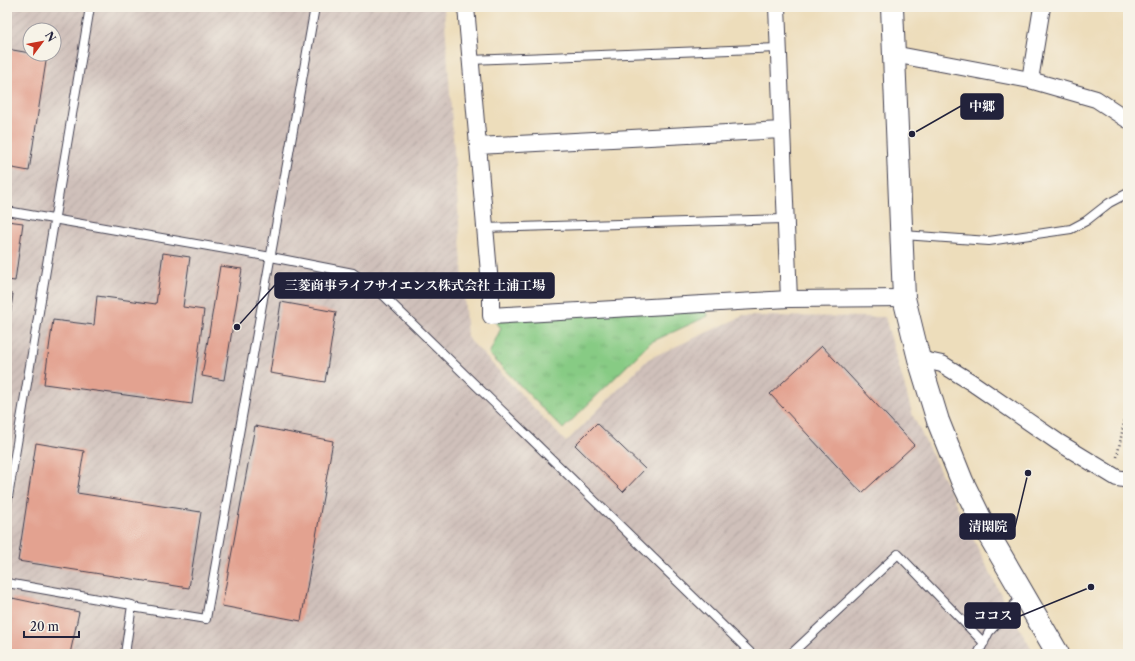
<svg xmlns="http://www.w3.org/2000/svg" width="1135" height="661" font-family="'Libre Caslon Text','Noto Serif JP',serif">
<defs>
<pattern id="industrial-furrows" width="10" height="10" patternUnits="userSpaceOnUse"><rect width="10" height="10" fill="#cfc0ba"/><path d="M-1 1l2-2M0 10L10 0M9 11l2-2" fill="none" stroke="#b1a5a1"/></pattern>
<pattern id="grass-tufts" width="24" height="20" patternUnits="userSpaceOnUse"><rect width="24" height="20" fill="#87cb84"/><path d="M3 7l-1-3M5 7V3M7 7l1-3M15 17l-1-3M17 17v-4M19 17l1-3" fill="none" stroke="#74ae73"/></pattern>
</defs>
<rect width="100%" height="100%" fill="#f7f3e8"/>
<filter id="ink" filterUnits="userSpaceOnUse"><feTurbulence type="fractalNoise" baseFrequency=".025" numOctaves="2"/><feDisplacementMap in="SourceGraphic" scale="8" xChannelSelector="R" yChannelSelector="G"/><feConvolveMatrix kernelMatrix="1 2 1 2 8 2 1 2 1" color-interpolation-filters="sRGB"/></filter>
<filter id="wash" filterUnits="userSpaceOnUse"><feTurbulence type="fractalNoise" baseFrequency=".012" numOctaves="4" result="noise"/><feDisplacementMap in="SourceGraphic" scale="16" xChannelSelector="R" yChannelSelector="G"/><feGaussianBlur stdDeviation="0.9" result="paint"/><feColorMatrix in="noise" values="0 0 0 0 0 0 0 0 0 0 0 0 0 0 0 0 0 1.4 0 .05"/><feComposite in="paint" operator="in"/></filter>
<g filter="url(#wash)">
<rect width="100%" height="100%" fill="#edddbb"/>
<!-- industrial -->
<path fill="url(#industrial-furrows)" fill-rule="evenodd" d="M7,7h437l23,330 99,105 82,-83 95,-43 142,1 28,99 85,173 36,65h-1027zM30,30h24v24h-24z"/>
<!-- grass -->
<path fill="url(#grass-tufts)" stroke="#547660" d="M706,306l2,10 -57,26 -88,87 -74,-75 12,-26 -8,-10z"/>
<g id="blocks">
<!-- building -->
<path fill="#e3a290" d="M7,49l23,4v1l17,1 -18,116 -22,-4z
M7,221l16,2 -8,58 -8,-1z
M163,253l27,4 -7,50 21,3 -12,94 -148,-20 9,-64 41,5 3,-29 59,8z
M220,266l22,3 -18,111 -22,-4z
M7,294h6l-5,38h-1z
M281,302l55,10 -11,70 -55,-9z
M822,346l92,99 -52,48 -92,-99z
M597,423l48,46 -22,23 -48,-47z
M255,426l78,15 -32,180 -79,-15z
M36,443l48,8 -7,42 124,19 -12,76 -171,-27z
M12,598l67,14 -9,42h-63v-29z"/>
</g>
</g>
<g filter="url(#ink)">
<use href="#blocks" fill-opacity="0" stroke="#403e4e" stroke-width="1"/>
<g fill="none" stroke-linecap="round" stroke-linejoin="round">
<!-- lane casing -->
<g stroke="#403e4e" stroke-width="10">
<path id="lane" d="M470,60l309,-12
M7,211l264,46 82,16 28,20 371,361
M485,228l300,-9
M903,235l86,6 82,-12 15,-8 23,-18 19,-10
M7,503l83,-496
M7,583l125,22 -7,49
M132,607l74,12 109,-612
M791,654l107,-100 86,89
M978,654l11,-22 34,-37"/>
</g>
<!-- street casing -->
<g stroke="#403e4e" stroke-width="18">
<path id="street" d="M466,7l25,289v20l298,-17 115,-1
M777,7l12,292
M893,54l137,26 66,19 32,21
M1030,80l12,-73
M478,146l304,-16
M919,359l23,5 29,18 87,60 59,36 11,2"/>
</g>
<!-- secondary casing -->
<g stroke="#403e4e" stroke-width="24">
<path id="secondary" d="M892,7l12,291 15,61 19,62 24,60 24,49 72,124"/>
</g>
<!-- path -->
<path stroke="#403e4e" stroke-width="2.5" stroke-dasharray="1 3" stroke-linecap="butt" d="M1117,457l11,-54"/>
<!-- lane -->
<use href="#lane" stroke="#fff" stroke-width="8"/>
<!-- street -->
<use href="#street" stroke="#fff" stroke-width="16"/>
<!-- secondary -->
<use href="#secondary" stroke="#fff" stroke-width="22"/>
</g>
</g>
<!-- callouts -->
<path fill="none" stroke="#22223b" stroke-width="1.5" d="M912 134L961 106M237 327L275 285M1028 473L1015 527M1091 587L1020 616"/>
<g fill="#22223b" stroke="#f7f3e8" stroke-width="1.5">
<circle cx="912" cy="134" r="4"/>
<circle cx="237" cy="327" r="4"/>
<circle cx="1028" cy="473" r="4"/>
<circle cx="1091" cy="587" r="4"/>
</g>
<g fill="#22223b" stroke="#22223b" stroke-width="1.5">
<rect x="961" y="94" width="42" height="25" rx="4"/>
<rect x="275" y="273" width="279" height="25" rx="4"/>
<rect x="960" y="514" width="55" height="25" rx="4"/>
<rect x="965" y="603" width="55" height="25" rx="4"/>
</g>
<g font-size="13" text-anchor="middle" font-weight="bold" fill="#fff">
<text x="982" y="111">中郷</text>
<text x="415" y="290">三菱商事ライフサイエンス株式会社 土浦工場</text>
<text x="988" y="531">清閑院</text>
<text x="993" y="620">ココス</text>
</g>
<!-- margin -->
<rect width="1135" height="661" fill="none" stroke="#f7f3e8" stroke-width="24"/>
<!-- north arrow -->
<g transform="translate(42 42) rotate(58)"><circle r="19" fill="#f7f3e8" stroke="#a29fa3"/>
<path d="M0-3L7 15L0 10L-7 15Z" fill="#c8321e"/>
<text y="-6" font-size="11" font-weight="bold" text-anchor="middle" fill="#22223b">N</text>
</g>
<!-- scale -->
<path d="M24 631v6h55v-6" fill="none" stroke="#22223b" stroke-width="2"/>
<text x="30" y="631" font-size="12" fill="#22223b" stroke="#f7f3e8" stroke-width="3" paint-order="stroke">20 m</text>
</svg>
